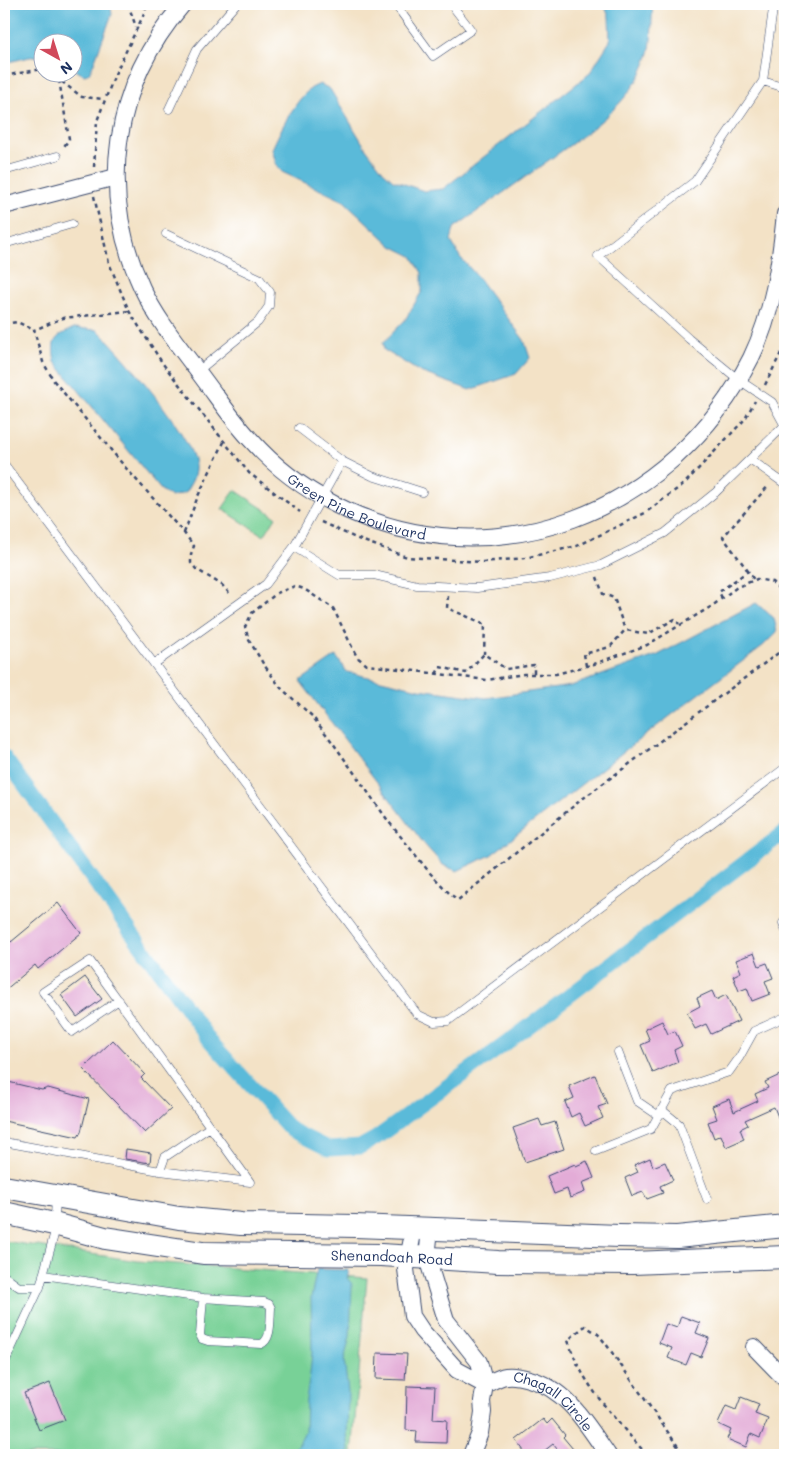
<svg xmlns="http://www.w3.org/2000/svg" width="789" height="1459" font-family="Mali,sans-serif">
<rect width="100%" height="100%" fill="#fff"/>
<filter id="ink" filterUnits="userSpaceOnUse"><feTurbulence type="fractalNoise" baseFrequency=".02" numOctaves="2"/><feDisplacementMap in="SourceGraphic" scale="10" xChannelSelector="R" yChannelSelector="G"/><feConvolveMatrix kernelMatrix="1 2 1 2 8 2 1 2 1" color-interpolation-filters="sRGB"/></filter>
<filter id="wash" filterUnits="userSpaceOnUse"><feTurbulence type="fractalNoise" baseFrequency=".0096" numOctaves="4" result="noise"/><feDisplacementMap in="SourceGraphic" scale="20" xChannelSelector="R" yChannelSelector="G"/><feGaussianBlur stdDeviation="1.12" result="paint"/><feColorMatrix in="noise" values="0 0 0 0 0 0 0 0 0 0 0 0 0 0 0 0 0 1.4 0 .05"/><feComposite in="paint" operator="in"/></filter>
<g filter="url(#wash)">
<rect width="100%" height="100%" fill="#f3e2c6"/>
<!-- green -->
<path fill="#78d197" stroke="#4a807a" d="M235,490l41,27 -12,19 -42,-27z
M4,1241l134,20 229,17 -15,177h-348z"/>
<!-- water -->
<path fill="#5abad9" stroke="#3a749c" d="M4,4h106l2,10 -20,54 -4,6 -4,1 -11,-6 -1,-27h-30v14l-12,1 -26,6z
M604,4h49c-2,15 0,33 -4,49 -15,53 -69,84 -111,115 -28,20 -56,40 -84,60l-3,13 9,16 16,18 48,65 6,18 -14,16 -46,16 -50,-18 -36,-22 -1,-7 22,-23 17,-29v-18l-10,-17 -20,-10 -48,-45 -62,-29 -6,-8 -4,-15c8,-18 22,-47 37,-59 3,-3 7,-4 11,-6l10,5 35,58 18,24 10,9 31,11 19,-2 146,-115 21,-33 -1,-24z
M74,328l24,2c22,21 96,108 97,135 1,12 -4,18 -10,28l-14,4 -10,-7 -106,-128c-4,-22 -1,-25 19,-34z
M756,603l18,15 3,14 -13,13 -128,97 -145,113 -34,16 -14,-6 -18,-20 -125,-164 36,-25 11,16 72,17 67,9 85,-12 87,-31z
M317,1269l32,1 -2,8 5,6 -2,52 -6,24 4,32 -1,43 2,14 -2,6h-61l12,-10 7,-14 1,-32 4,-25 2,-22 -1,-54z"/>
<g fill="none" stroke-linecap="round" stroke-linejoin="round">
<!-- canal -->
<path stroke="#5abad9" stroke-width="15" d="M4,757l207,285 80,88 38,19 31,-2 16,-9 140,-102 269,-204"/>
</g>
<g id="blocks">
<!-- building -->
<path fill="#e3acd7" d="M58,903l23,30 -43,36 -3,-4 -31,26v-57l7,8z
M754,953l5,13 8,-3 6,15 -8,3 5,13 -18,7 -5,-13 -8,3 -6,-15 8,-4 -5,-12z
M85,977l17,22 -25,18 -16,-22z
M712,991l4,9 10,-5 13,26 -28,13 -5,-10 -11,5 -8,-16 13,-7 -3,-8z
M662,1021l6,13 7,-3 7,15 -8,4 4,12 -25,11 -12,-28 9,-4 -5,-12z
M113,1040l32,34 -4,4 30,31 -26,24 -62,-64z
M595,1075l12,29 -9,3 5,11 -18,8 -6,-13 -8,4 -6,-15 9,-4 -5,-12z
M780,1075l5,12v47l-11,-27 -29,13 3,5 -8,4 4,10 -18,8 -5,-12 -7,3 -6,-16 9,-3 -5,-13 17,-7 5,13 24,-11 -3,-7 13,-6 -3,-6z
M4,1081l38,9 6,-2 41,11 -8,33 -3,5 -74,-16z
M539,1119l3,7 13,-4 9,27 -39,13 -12,-34z
M126,1149l25,4 -1,10 -25,-4z
M650,1158l3,9 12,-5 8,18 -13,6 3,7 -16,6 -4,-7 -11,4 -7,-18 13,-6 -4,-7z
M587,1161l7,17 -12,5 3,9 -15,6 -3,-9 -13,5 -7,-18 28,-12 1,2z
M681,1316l19,7 -4,10 13,5 -8,19 -10,-4 -5,12 -18,-7 4,-10 -13,-5 7,-19 11,4z
M377,1353l30,1 -2,26 -29,-1z
M50,1383l15,37 -26,10 -15,-37z
M407,1386l28,1 -2,32 14,1 -1,23 -30,-1 1,-11 -11,-1z
M741,1397l18,7 -4,10 13,5 -8,19 -9,-4 -5,13 -19,-8 4,-9 -13,-6 8,-18 10,4z
M543,1419l4,5 5,-5 13,16 -2,2 15,18h-16l-9,-11 -14,11h-12l-11,-15z"/>
</g>
</g>
<g filter="url(#ink)">
<use href="#blocks" fill-opacity="0" stroke="#3b4a6e" stroke-width="1"/>
<g fill="none" stroke-linecap="round" stroke-linejoin="round">
<!-- lane casing -->
<g stroke="#3b4a6e" stroke-width="9">
<path id="lane" d="M395,4l38,52 38,-26 -20,-26
M776,4l-3,5 -10,72 -68,100 -97,75 91,83 50,41 33,22 13,24
M763,81l22,7
M169,109l28,-60 39,-45
M4,171l53,-15
M166,234l93,44 11,14 -1,14 -11,16 -60,49
M4,244l68,-20
M299,428l43,33 30,15 50,16
M750,459l35,25
M4,464l413,550 17,8 14,-1 337,-253
M294,547l45,28h35l43,10 60,3 73,-10 51,-13 64,-32 51,-41 69,-67
M154,664l112,-80 28,-37 48,-86
M783,923l2,6
M618,1052l19,49 22,15
M662,1110l17,14 28,75
M4,1142l156,29 90,11 -160,-221 -47,31 29,40 47,-32
M596,1151l55,-22 21,-38 57,-19 10,-14 15,-27 31,-14
M160,1171l5,-14 45,-30
M43,1275l160,23 -3,37 2,4 6,2 53,3c11,-4 9,-25 10,-36l-2,-4 -5,-2 -61,-4
M4,1276l15,11h21
M4,1364l36,-77 14,-52 2,-37"/>
</g>
<!-- street casing -->
<g stroke="#3b4a6e" stroke-width="18">
<g id="street">
<path id="s1" d="M183,4c-70,81 -86,186 -41,284 16,34 41,63 63,93 15,20 29,41 46,59 23,26 52,48 83,64 158,81 339,8 417,-146 22,-45 29,-95 34,-144"/>
<path d="M4,206l112,-29"/>
<path d="M414,1228l-8,41 6,47 10,15 35,39 28,15"/>
<path d="M430,1229l-3,29 19,62 33,42 6,23 -3,16 1,11 -3,21 -9,22"/>
<path d="M754,1347l31,32"/>
<path id="s2" d="M485,1385c6,-3 14,-8 21,-9 7,-1 16,1 23,3 38,10 58,46 79,76"/>
</g>
</g>
<!-- secondary casing -->
<g stroke="#3b4a6e" stroke-width="24">
<g id="secondary">
<path d="M4,1187l175,31 62,6 114,2 264,10 58,1 108,-11"/>
<path id="s3" d="M4,1213l50,11 51,14 98,15 178,2 117,7 135,1 152,-6"/>
</g>
</g>
<!-- path -->
<path stroke="#3b4a6e" stroke-width="2.5" stroke-dasharray="4 4" stroke-linecap="butt" d="M128,4l8,23
M49,72l33,25 22,2
M4,76l38,-7
M59,80l10,59 -6,9
M94,167l3,-46 18,-47 28,-58 4,-12
M94,196l15,67 20,48 34,53 86,109 51,39
M129,311l-66,7 -29,12 9,32 11,19 71,86 59,66 10,13 -3,8v9l5,6 26,16 8,9
M4,324l13,-2 17,8
M765,385l18,-36 2,-8
M321,522l37,17 49,18 76,5 42,-4 52,-12 68,-33 40,-30 60,-64 10,-18
M184,533l14,-37 26,-54
M748,571l-25,-34 46,-52
M597,577l6,17 11,4 11,32
M785,595l-13,-13 -15,-3 -20,8 -25,19 -65,39 -53,19 -38,10h-32l-37,6 -120,-15 -10,-8 -24,-49 -29,-19 -9,-3 -18,7 -25,20 -7,14 4,13 15,25 17,23 31,28 21,27 56,79 41,51 20,21 8,6 123,-100 204,-152
M448,596l-1,12 38,16 -1,30
M722,598l-3,-6 29,-21 6,9
M586,666l-2,-12 26,-7 15,-17 23,4 27,-15 4,5
M436,674l4,-7 26,6 18,-19 22,15 28,-4v9
M647,1455c-29,-33 -66,-71 -79,-115l17,-14 13,8 8,10 78,111"/>
<!-- lane -->
<use href="#lane" stroke="#fff" stroke-width="8"/>
<!-- street -->
<use href="#street" stroke="#fff" stroke-width="16"/>
<!-- secondary -->
<use href="#secondary" stroke="#fff" stroke-width="22"/>
</g>
</g>
<g text-anchor="middle" dominant-baseline="central" stroke-width="4" stroke-linejoin="round" paint-order="stroke">
<!-- street labels -->
<g font-size="14" fill="#1b2f5e" stroke="#fff">
<text stroke="none"><textPath href="#s1" startOffset="619">Green Pine Boulevard</textPath></text>
<text stroke="none"><textPath href="#s3" startOffset="392">Shenandoah Road</textPath></text>
<text stroke="none"><textPath href="#s2" startOffset="79">Chagall Circle</textPath></text>
</g>
</g>
<!-- margin -->
<rect width="789" height="1459" fill="none" stroke="#fff" stroke-width="20"/>
<!-- north arrow -->
<g transform="translate(58 58) rotate(141)"><circle r="24" fill="#ffffff" stroke="#a4acbf"/>
<path d="M0-4L9 19L0 12L-9 19Z" fill="#d1495b"/>
<text y="-8" font-size="14" font-weight="bold" text-anchor="middle" fill="#1b2f5e">N</text>
</g>
</svg>
